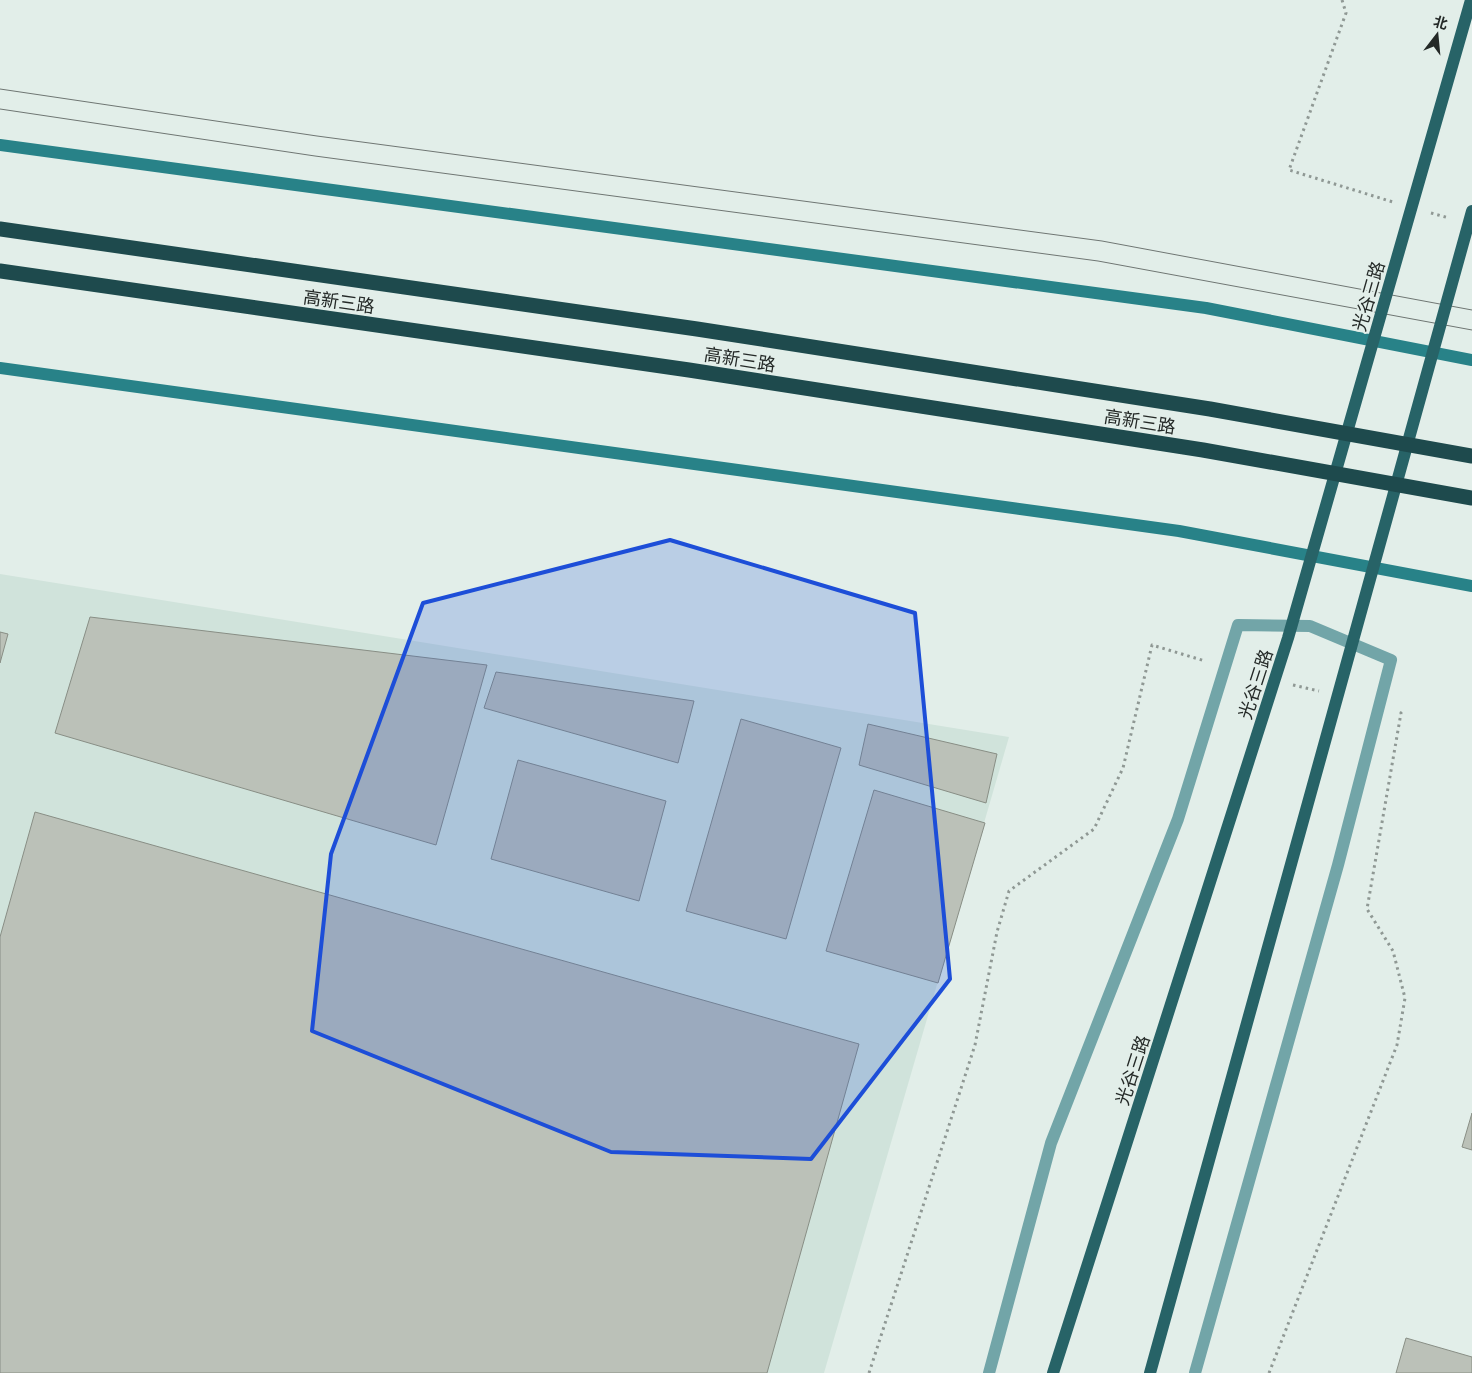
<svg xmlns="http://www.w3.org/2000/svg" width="1472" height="1373" font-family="'Golos Text','Noto Sans SC',sans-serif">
<rect width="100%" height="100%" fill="#e2eee9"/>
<!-- built -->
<path fill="#d0e3db" d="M0,574l1009,163 -185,636h-824z"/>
<!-- building -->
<path fill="#bbc1b8" stroke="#888e85" d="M90,617l397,48 -51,180 -381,-112z
M0,632l8,2 -8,29z
M496,672l198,29 -16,62 -194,-55z
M741,719l100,29 -55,191 -100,-28z
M868,724l129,30 -11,49 -127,-38z
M518,760l148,41 -27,100 -148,-42z
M874,790l111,33 -47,160 -112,-32z
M35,812l824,232 -92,329h-767v-436z
M1472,1113v37l-10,-3z
M1406,1338l66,19v16h-76z"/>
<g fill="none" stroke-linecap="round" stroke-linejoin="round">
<!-- path -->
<path stroke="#8f9894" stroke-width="3" stroke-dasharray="2.5 4" stroke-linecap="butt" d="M1342,0l4,13 -57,157 104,32
M1431,213l18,5
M1293,685l26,6
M869,1373l106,-328 22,-113 12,-41 85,-62 29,-61 29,-123 53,16
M1269,1373l128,-328 8,-47 -12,-47 -26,-42 34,-196 -4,-1"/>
<!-- lane -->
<path stroke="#72a5a8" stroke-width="12" d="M989,1373l62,-230 127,-324 60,-194 72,1 81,34 -53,205 -143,508"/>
<!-- secondary -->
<path stroke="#288288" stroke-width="12" d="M0,145l1206,163 266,52
M0,368l1179,163 293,55"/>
<!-- tram -->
<path stroke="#6f7673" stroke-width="1" d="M0,89l317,47 785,105 370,69
M0,109l315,47 783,105 374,69"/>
<!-- primary-bridge -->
<path stroke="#276367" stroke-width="12" d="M1053,1373l235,-735 183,-638
M1150,1373l322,-1162"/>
<!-- highway-bridge -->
<path stroke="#1e4a4d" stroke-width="15" d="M0,229l697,100 513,80 262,47
M0,271l689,99 514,80 269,48"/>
</g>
<!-- marked area -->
<path fill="#1d4ed8" fill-opacity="0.2" stroke="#1d4ed8" stroke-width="4" stroke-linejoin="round" d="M670,540l245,73 35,366 -139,180 -200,-7 -299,-121 19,-177 92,-251z"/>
<g text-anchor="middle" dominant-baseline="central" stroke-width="4" stroke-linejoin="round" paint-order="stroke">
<!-- street labels -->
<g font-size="18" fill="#242927" stroke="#e2eee9">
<text transform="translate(1368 296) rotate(-74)">光谷三路</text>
<text transform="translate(339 301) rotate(8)">高新三路</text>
<text transform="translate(740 359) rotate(9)">高新三路</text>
<text transform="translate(1140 421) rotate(9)">高新三路</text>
<text transform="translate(1255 684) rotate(-72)">光谷三路</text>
<text transform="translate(1132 1070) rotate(-72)">光谷三路</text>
</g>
</g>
<!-- north arrow -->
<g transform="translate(1437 35) rotate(16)" stroke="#e2eee9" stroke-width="4" paint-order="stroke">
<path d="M0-4L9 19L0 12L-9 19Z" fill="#242927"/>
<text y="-8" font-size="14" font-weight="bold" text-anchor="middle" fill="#242927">北</text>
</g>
</svg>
